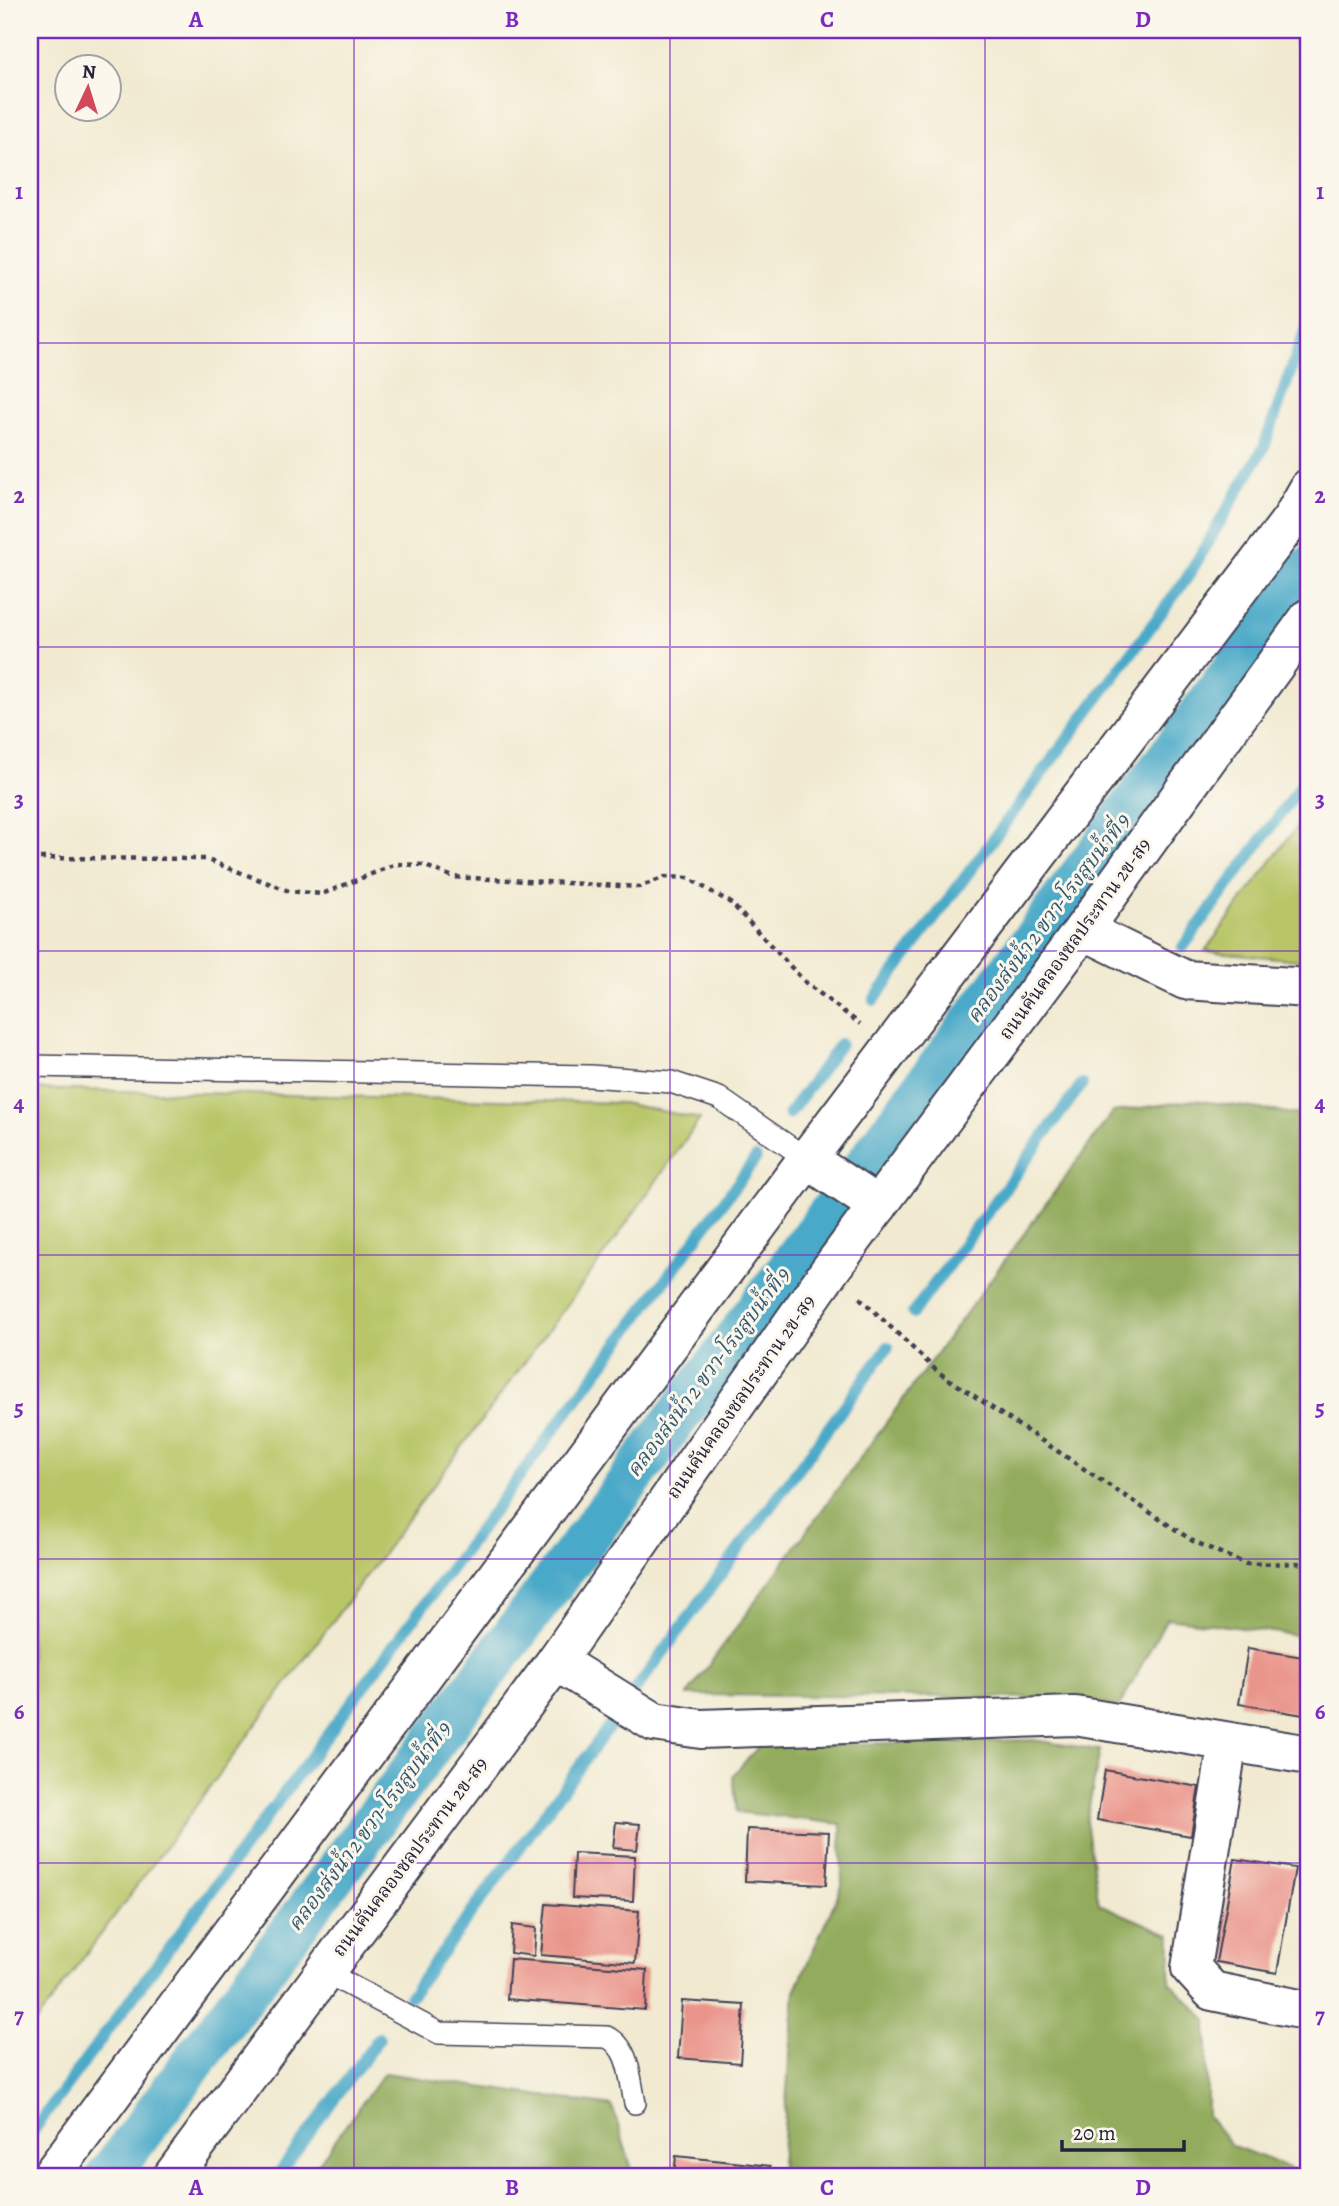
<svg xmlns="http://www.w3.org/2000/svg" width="1339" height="2206" font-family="Alegreya,'Noto Serif Thai',serif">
<rect width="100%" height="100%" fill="#fbf7ec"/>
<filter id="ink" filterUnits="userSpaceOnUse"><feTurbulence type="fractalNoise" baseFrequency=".0143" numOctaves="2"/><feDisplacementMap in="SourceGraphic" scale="14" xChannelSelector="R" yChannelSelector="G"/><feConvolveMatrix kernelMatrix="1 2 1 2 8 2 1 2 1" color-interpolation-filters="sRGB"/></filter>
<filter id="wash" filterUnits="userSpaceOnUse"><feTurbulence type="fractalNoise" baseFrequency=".00686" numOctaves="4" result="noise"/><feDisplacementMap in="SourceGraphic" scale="28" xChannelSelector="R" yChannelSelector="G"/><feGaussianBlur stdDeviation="1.57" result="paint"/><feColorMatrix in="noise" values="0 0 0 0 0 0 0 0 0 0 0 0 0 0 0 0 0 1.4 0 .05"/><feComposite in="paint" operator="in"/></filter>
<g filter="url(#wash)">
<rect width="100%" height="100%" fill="#f1ead1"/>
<!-- green -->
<path fill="#b8c668" stroke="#6d7452" stroke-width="2" d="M1309,810v151l-104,-10z
M30,1089l592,14 78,16 -93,132 -577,779z"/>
<!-- forest -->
<path fill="#92ab5c" stroke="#5a664c" stroke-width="2" d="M1195,1100l114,16v521l-142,-19 -48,89 -48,-9 -384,-3 426,-583z
M1033,1740l67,10 -14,72 13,82 72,31 -1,47 37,38v95l24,30 78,31h-529l15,-185 47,-105 -1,-62 -104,-12 -4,-37 26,-29z
M384,2073l228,33 22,70h-325z"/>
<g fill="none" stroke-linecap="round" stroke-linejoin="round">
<!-- stream -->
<path stroke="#48a9c8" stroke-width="12" d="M1298,30l11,47
M1183,947l126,-172
M874,1000l313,-422 77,-131 45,-128
M789,1114l51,-70
M913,1313l169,-229
M633,1693l255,-346
M410,1996l201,-272
M30,2135l726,-977
M277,2176l102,-138"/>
<!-- canal -->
<path stroke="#48a9c8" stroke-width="44" d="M108,2176l777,-1036 424,-572"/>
</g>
<g id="blocks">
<!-- building -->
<path fill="#ea958b" d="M1248,1648l61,10v58l-70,-12z
M1105,1770l94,17 -8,49 -94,-16z
M616,1822l24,2 -3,26 -24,-2z
M747,1829l82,3 -3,53 -81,-4z
M574,1853l61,3 -2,45 -61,-3z
M1235,1859l60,9 -18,105 -61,-11z
M546,1904l93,7 -4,52 -94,-8z
M512,1925l24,3 -2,28 -24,-3z
M510,1959l137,11 -2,40 -138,-11z
M682,2001l62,4 -4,58 -62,-5z
M676,2156l94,10 -1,10h-95z"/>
</g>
</g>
<g filter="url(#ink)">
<use href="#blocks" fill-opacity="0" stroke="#414052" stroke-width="2"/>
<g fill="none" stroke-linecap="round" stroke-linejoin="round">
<!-- service casing -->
<g stroke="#414052" stroke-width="24">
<path id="service" d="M30,1066l560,10 81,6 48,16 88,61
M325,1972l114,61 168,4c23,10 23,44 28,66"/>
</g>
<!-- minor casing -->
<g stroke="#414052" stroke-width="42">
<path id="minor" d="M1083,930l102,50 124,8
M807,1159l71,47
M556,1661l98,61 47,7 374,-13 234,39
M1228,1742l-37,226 21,23 97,20
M51,2176l756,-1017 484,-639 18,-32"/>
</g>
<!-- tertiary casing -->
<g stroke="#414052" stroke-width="42">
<path id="tertiary" d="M173,2176l383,-515 274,-391 253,-340 226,-312"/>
</g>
<!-- path -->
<path stroke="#414052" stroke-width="4.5" stroke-dasharray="5 5" stroke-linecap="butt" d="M30,858l175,1 84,32 33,3 74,-30 27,1 30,12 186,10 26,-10 23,1 43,25 75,80 54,41
M860,1298l78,74 255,169 53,23 63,-1"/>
<!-- service -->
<use href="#service" stroke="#fff" stroke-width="21"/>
<!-- minor -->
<use href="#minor" stroke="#fff" stroke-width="38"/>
<!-- tertiary -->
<use href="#tertiary" stroke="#fff" stroke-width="38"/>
</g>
</g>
<!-- grid -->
<path fill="none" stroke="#7b2cbf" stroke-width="2" stroke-opacity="0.55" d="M354,30v2146M670,30v2146M985,30v2146M30,343h1279M30,647h1279M30,951h1279M30,1255h1279M30,1559h1279M30,1863h1279"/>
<g text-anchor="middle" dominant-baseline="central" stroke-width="6" stroke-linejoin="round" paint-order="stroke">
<!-- street labels -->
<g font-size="19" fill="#22223b" stroke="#fbf7ec">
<text transform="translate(1075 939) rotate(-54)">ถนนคันคลองชลประทาน 2ข-ส9</text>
<text transform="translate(741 1397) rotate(-55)">ถนนคันคลองชลประทาน 2ข-ส9</text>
<text transform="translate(410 1857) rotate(-53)">ถนนคันคลองชลประทาน 2ข-ส9</text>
</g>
<!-- water labels -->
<g font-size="21" font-style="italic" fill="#315873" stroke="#fbf7ec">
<text transform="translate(1048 918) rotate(-53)">คลองส่งน้ำ 2 ขวา-โรงสูบน้ำที่ 9</text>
<text transform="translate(708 1372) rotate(-53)">คลองส่งน้ำ 2 ขวา-โรงสูบน้ำที่ 9</text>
<text transform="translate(369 1826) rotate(-53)">คลองส่งน้ำ 2 ขวา-โรงสูบน้ำที่ 9</text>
</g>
</g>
<!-- margin -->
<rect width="1339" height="2206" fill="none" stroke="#fbf7ec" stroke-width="77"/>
<!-- north arrow -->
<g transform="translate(88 88) rotate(4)"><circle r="33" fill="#fbf7ec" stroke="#a4a2a5" stroke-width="2"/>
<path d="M0-5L12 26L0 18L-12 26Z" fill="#d1495b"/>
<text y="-10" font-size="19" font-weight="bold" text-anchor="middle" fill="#22223b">N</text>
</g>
<!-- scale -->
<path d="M1062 2140v10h122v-10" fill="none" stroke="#22223b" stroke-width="3.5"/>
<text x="1073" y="2140" font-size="21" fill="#22223b" stroke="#fbf7ec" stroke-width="5" paint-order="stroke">20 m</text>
<rect x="38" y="38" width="1262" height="2130" fill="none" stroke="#7b2cbf" stroke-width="2.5"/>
<g font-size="23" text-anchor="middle" font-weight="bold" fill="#7b2cbf">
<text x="196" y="27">A</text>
<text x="512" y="27">B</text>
<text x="827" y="27">C</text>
<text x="1143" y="27">D</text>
<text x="19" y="199">1</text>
<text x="1320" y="199">1</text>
<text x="19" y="503">2</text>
<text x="1320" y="503">2</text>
<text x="19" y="807">3</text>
<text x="1320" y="807">3</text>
<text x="19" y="1111">4</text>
<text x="1320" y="1111">4</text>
<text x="19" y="1415">5</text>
<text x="1320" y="1415">5</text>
<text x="19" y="1719">6</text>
<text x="1320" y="1719">6</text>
<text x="19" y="2023">7</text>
<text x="1320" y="2023">7</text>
<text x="196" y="2195">A</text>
<text x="512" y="2195">B</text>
<text x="827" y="2195">C</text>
<text x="1143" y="2195">D</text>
</g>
</svg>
